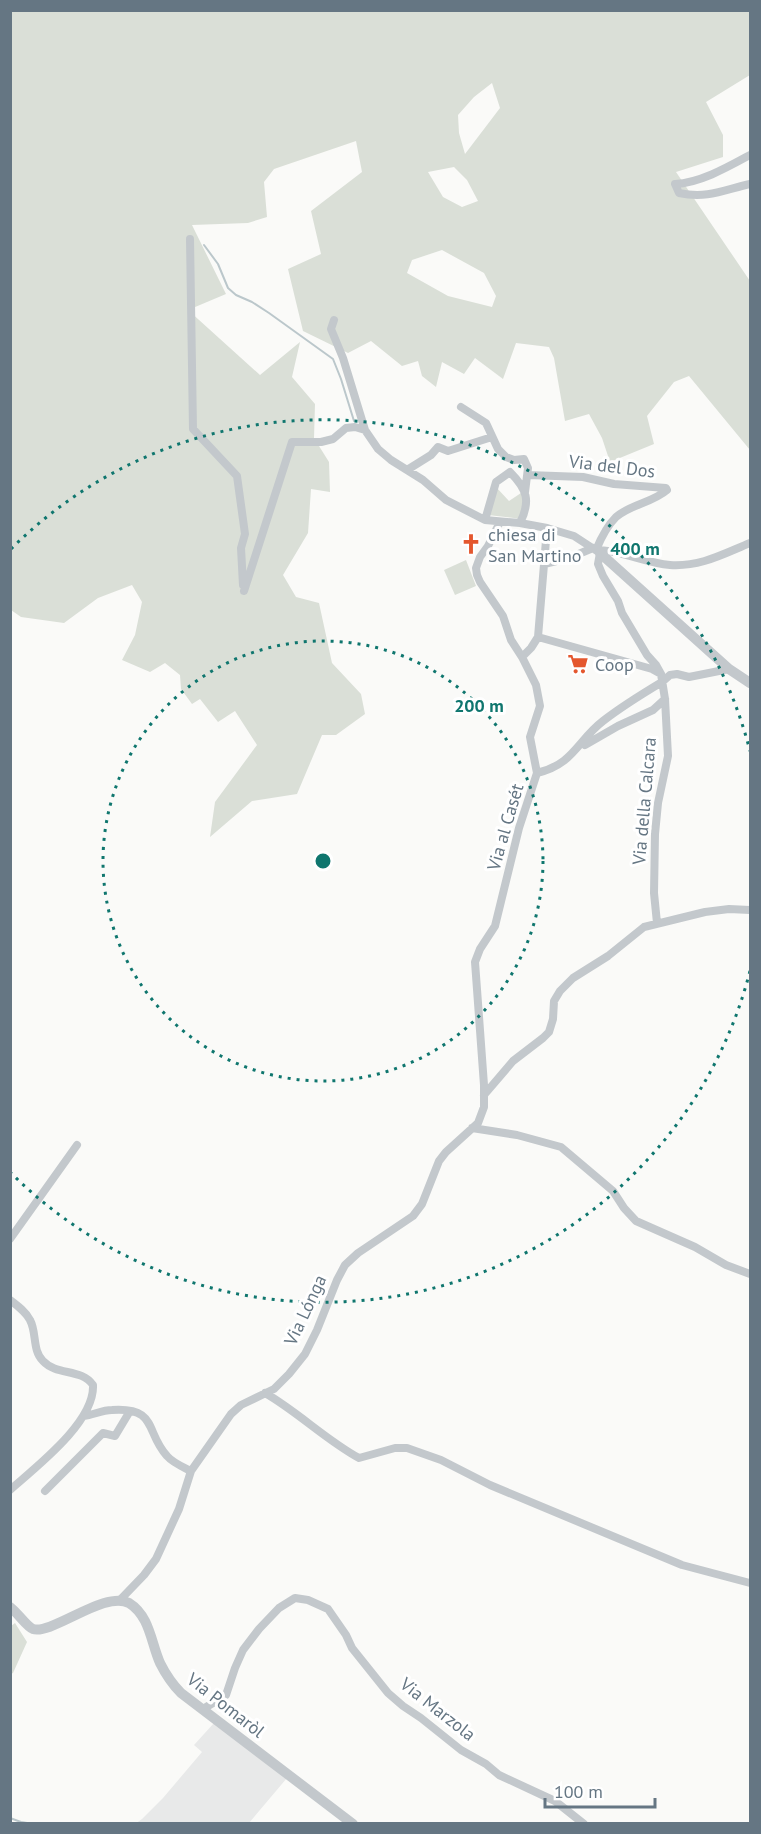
<svg xmlns="http://www.w3.org/2000/svg" width="761" height="1834" font-family="'PT Sans',sans-serif">
<rect width="100%" height="100%" fill="#fafaf8"/>
<!-- built -->
<path fill="#e8e9e9" d="M214,1723l73,55 -38,45 -114,1 7,-5 21,-21 39,-46 -8,-7z"/>
<!-- green -->
<path fill="#dadfd7" fill-rule="evenodd" d="M10,11h740v64l-44,27 17,33v22l-47,15 74,109v169l-61,-74 -15,6 -27,34 7,28 -44,18 -8,-24 -13,-24 -24,7 -11,-63 -5,-11 -33,-4 -13,36 -28,-21 -11,16 -22,-12 -6,25 -14,-11 -4,-15 -16,5 -31,-25 -23,12 -45,-22 -15,-62 33,-15 -10,-43 51,-39 -6,-31 -82,28 -10,13 3,35 -19,6 -56,2 34,69 -38,16 72,65 40,-33 -8,35 23,27 -1,34 15,24 1,30 -19,-3 -3,44 -25,42 13,22 23,6 13,60 29,31 4,20 -29,21h-14l-25,59 -45,7 -42,36 5,-35 42,-57 -22,-34 -17,11 -18,-23 -8,5 -11,-15 -1,-14 -15,-12 -15,9 -28,-12 13,-25 7,-33 -10,-17 -34,13 -34,25 -43,-6 -10,-7zM492,83l8,25 -35,46 -6,-21 -1,-18 16,-18zM454,167l13,13 11,21 -16,6 -19,-10 -15,-25zM442,250l42,23 12,23 -4,11 -44,-11 -41,-23 5,-13z
M496,487l13,14 15,-10 -2,28 -34,-4z
M466,560l10,26 -21,9 -11,-25z
M15,1623l12,19 -14,31 -2,1v-48z"/>
<g fill="none" stroke-linecap="round" stroke-linejoin="round">
<!-- stream -->
<path stroke="#bbc7cb" stroke-width="2" d="M204,245l14,19 10,24 8,7 16,7 17,11 64,46 8,20 13,42
M10,1818l11,4 12,2"/>
<!-- minor -->
<path stroke="#c3c8cc" stroke-width="8" d="M750,155c-22,12 -50,28 -75,29l4,9c28,6 45,-3 71,-9
M190,239l3,190 44,47 8,58 -4,14 2,37
M334,320l-3,9 12,29 22,72
M461,407l25,16 12,26 8,8 8,3 10,-1 4,9 -3,24
M407,470l24,-15 7,-8 10,4 44,-14
M528,475l55,2 31,7 52,4 1,2c-15,13 -36,14 -51,27 -9,9 -15,21 -20,33 25,0 49,13 74,15 30,2 53,-11 80,-22
M485,520l11,-38 14,-10c17,17 21,29 10,51
M544,564l25,-6 24,-10
M244,591l48,-149h29l12,-3 13,-11 9,-1 10,3 13,19 13,11 32,20 23,20 39,20 35,3 27,5 27,8 26,17 -2,11 5,12 15,25 4,12 25,42 9,10 5,9 4,25 3,57 -10,47 -3,31 -1,59 3,30
M538,637l114,32 9,5
M522,657l9,-9 7,-11 9,-109
M585,745l33,-19 35,-16 12,-11
M537,773c37,-9 40,-32 66,-52 18,-14 39,-27 59,-39l8,-7 7,-1 12,3 40,-8
M484,1095l29,-34 30,-23 6,-6 4,-13 1,-18 6,-10 13,-13 35,-22 36,-29 61,-15 24,-3 21,1
M472,1128l45,7 44,12 52,44 11,17 12,13 59,26 31,18 24,9
M10,1239l67,-94
M10,1300c8,6 16,12 20,20 7,13 2,30 13,41 14,15 38,7 50,24 2,37 -57,82 -83,105
M265,1393c33,19 61,47 94,65l36,-10h12l34,12 49,25 192,80 68,18
M84,1416c9,-1 18,-6 28,-6 46,-3 33,22 55,46 6,7 16,11 24,15
M45,1491l58,-58 12,3 15,-25
M119,1601l25,-26 12,-16 23,-50 12,-38 40,-57 10,-9 33,-16 15,-15 16,-20 12,-24 20,-50 8,-15 13,-12 55,-37 9,-12 17,-43 7,-9 32,-29 6,-16v-22l-9,-123 5,-13 15,-23 24,-98 18,-55 -7,-36 10,-31 -4,-21 -14,-28 -11,-17 -8,-24 -23,-34 -3,-7 -1,-7 4,-11 8,-11 12,-24
M203,1709l23,-14 9,-27 8,-18 16,-21 20,-21 16,-10 13,2 20,9 18,26 6,13 36,45 15,13 18,12 40,32 25,14 13,11 56,26 29,23"/>
<!-- tertiary -->
<path stroke="#c3c8cc" stroke-width="10" d="M600,553l129,116 21,14
M10,1607c7,5 17,20 23,22 19,6 72,-39 96,-26 21,13 22,40 31,60 6,12 12,21 21,30l172,131"/>
</g>
<!-- distance rings -->
<g fill="none" stroke="#0f766e" stroke-width="3" stroke-dasharray="3 6">
<circle cx="323" cy="861" r="220"/>
<path d="M750 971A441 441 0 0 1 11 1173M11 549A441 441 0 0 1 750 751"/>
</g>
<!-- icons -->
<defs>
<g id="church-bare" transform="scale(1.62)"><path d="M-1.2-6h2.4v3.5h3.3v2.4h-3.3V6h-2.4V-.1h-3.3v-2.4h3.3Z" fill="#e4572e" stroke="#fff" stroke-width="2.5" paint-order="stroke"/></g>
<g id="supermarket-bare" transform="scale(1.62)"><path d="M-6-5.5h2.5l.6 2H6L4.5 2H-2.5L-4.4-4H-6ZM-1.5 3.2a1.3 1.3 0 1 0 .1 0ZM3 3.2a1.3 1.3 0 1 0 .1 0Z" fill="#e4572e" stroke="#fff" stroke-width="2.5" paint-order="stroke"/></g>
</defs>
<g fill-rule="evenodd">
<use href="#church-bare" x="471" y="544"/>
<use href="#supermarket-bare" x="578" y="664"/>
</g>
<g text-anchor="middle" dominant-baseline="central" stroke-width="6" stroke-linejoin="round" paint-order="stroke">
<!-- street labels -->
<g font-size="18" fill="#657683" stroke="#fff">
<text transform="translate(612 466) rotate(7)">Via del Dos</text>
<text transform="translate(644 801) rotate(-85)">Via della Calcara</text>
<text transform="translate(505 827) rotate(-74)">Via al Casét</text>
<text transform="translate(305 1310) rotate(-65)">Via Lónga</text>
<text transform="translate(226 1705) rotate(38)">Via Pomaròl</text>
<text transform="translate(438 1709) rotate(38)">Via Marzola</text>
</g>
<!-- poi labels -->
<g font-size="18" fill="#657683" stroke="#fff" text-anchor="start">
<text x="488" y="534">chiesa di<tspan x="488" dy="21">San Martino</tspan></text>
<text x="595" y="664">Coop</text>
</g>
</g>
<circle cx="323" cy="861" r="9" fill="#0f766e" stroke="#fff" stroke-width="3"/>
<g font-size="18" text-anchor="middle" font-weight="bold" fill="#0f766e" stroke="#fff" stroke-width="6" stroke-linejoin="round" paint-order="stroke">
<text x="635" y="555">400 m</text>
<text x="479" y="712">200 m</text>
</g>
<!-- border -->
<rect width="761" height="1834" fill="none" stroke="#657683" stroke-width="24"/>
<!-- scale -->
<path d="M545 1798v9h110v-9" fill="none" stroke="#657683" stroke-width="3"/>
<text x="554" y="1798" font-size="18" fill="#657683" stroke="#ffffff" stroke-width="4.5" paint-order="stroke">100 m</text>
</svg>
